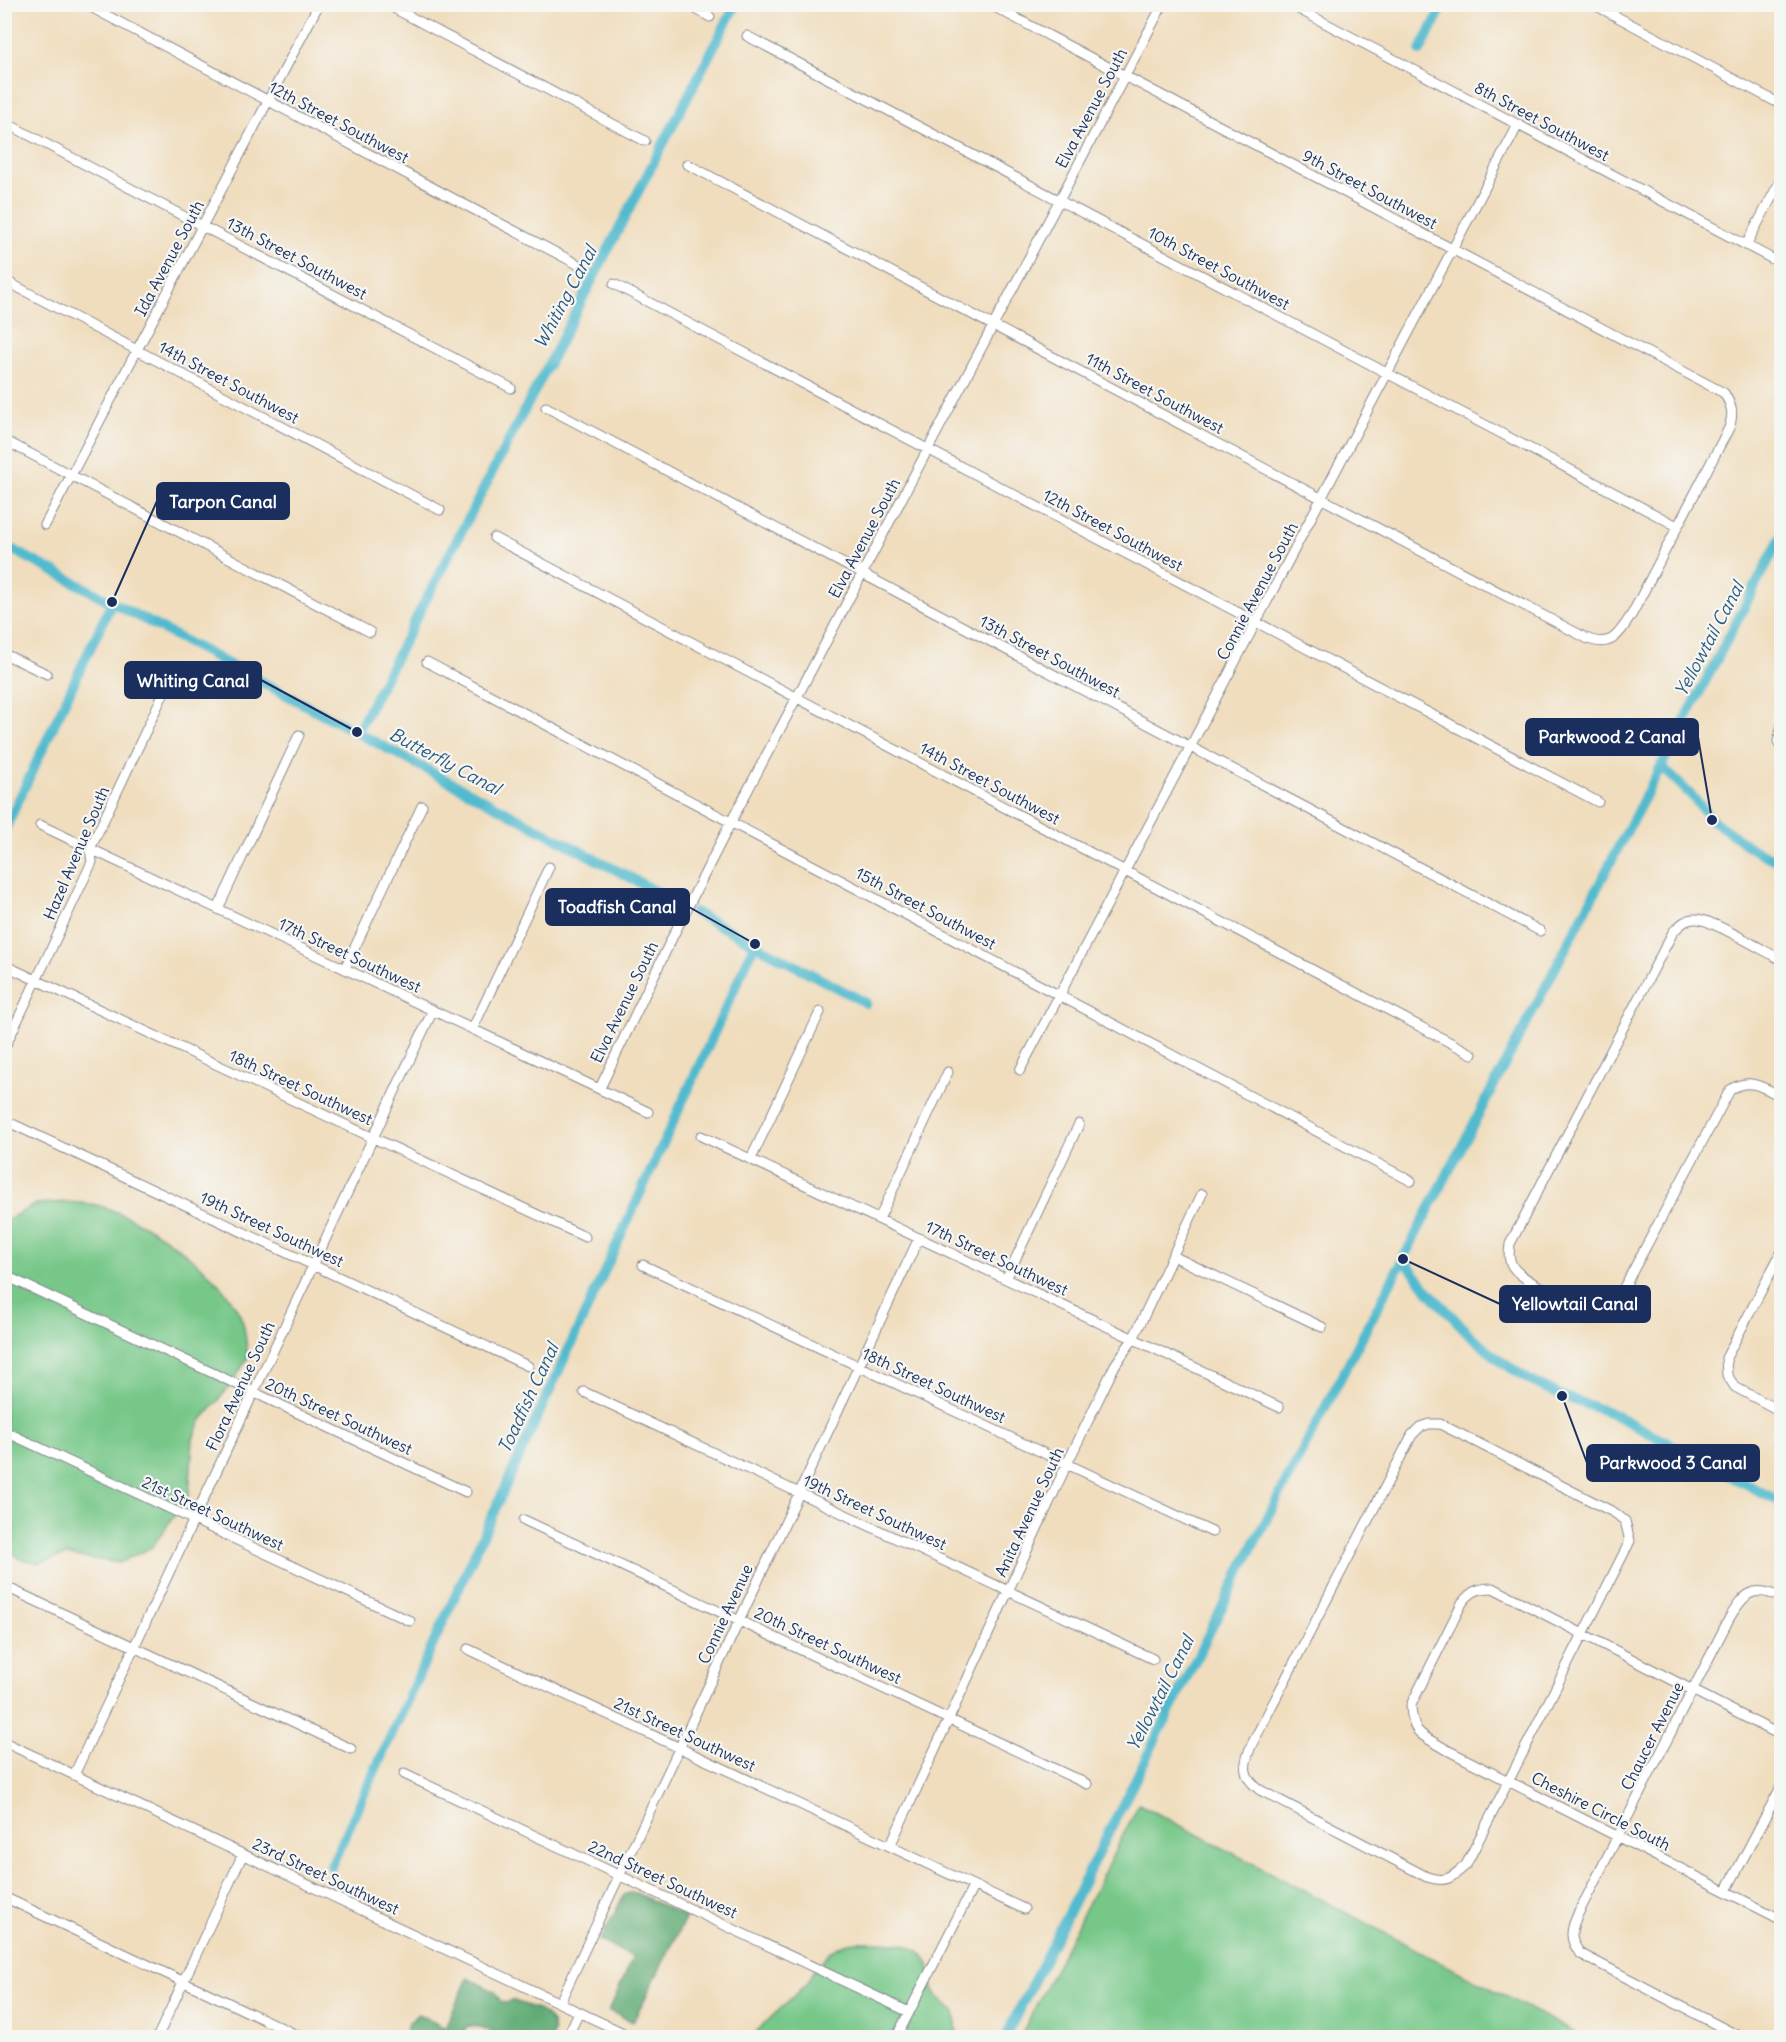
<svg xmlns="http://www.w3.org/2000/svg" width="1786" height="2042" font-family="Delius,sans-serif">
<rect width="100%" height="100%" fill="#f6f6f2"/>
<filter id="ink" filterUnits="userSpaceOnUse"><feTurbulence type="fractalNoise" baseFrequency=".0167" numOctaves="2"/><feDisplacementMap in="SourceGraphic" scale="12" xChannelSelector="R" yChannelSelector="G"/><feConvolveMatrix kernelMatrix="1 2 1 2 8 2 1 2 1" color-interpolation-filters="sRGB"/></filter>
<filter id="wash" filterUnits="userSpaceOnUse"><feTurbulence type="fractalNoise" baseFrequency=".008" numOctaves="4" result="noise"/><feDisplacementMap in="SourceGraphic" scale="24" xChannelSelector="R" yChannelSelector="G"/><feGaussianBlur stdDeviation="1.35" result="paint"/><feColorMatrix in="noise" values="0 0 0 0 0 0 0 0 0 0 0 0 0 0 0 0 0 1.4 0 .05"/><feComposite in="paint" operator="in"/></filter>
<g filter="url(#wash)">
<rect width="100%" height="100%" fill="#f0ddbd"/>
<!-- green -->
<path fill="#76c788" stroke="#487b73" stroke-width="1.5" d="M67,1202c12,1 25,1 36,5 46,14 122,68 139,113 4,11 4,25 6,37l-17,28 -30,36 -8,18 -4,56 -37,52 -33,16 -53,-8 -27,8 -18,-4 -16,-11v-327l31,-17z
M1139,1804l444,233h-563z
M856,1942c23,1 63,-5 73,23 3,9 1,18 6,27 4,8 14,13 20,20l2,25 -207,1 57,-55 6,-12 17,-19 15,-8z"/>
<!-- forest -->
<path fill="#60ac74" stroke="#3e6e69" stroke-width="1.5" d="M629,1893h7l50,24 -53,105 -24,-11 24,-54 -33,-16 24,-46z
M468,1978l26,13 7,11 5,1 5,-3c16,6 50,13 41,37h-54l-1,-3 -17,-7 -13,-1 -3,6 3,5h-63l4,-13 10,-10 27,14z"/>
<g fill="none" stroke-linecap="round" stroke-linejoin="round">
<!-- canal -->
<path stroke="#51bace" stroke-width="10" d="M1420,51l24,-47
M4,545l676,359
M357,732l379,-728
M1661,766l30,29 21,25 42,30 28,13
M4,831l108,-229
M694,912l172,91
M1403,1259l27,34 39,41 33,28 27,18 33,16 49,17 171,90
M331,1866l424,-922
M1005,2038l256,-508 521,-995"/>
</g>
</g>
<g filter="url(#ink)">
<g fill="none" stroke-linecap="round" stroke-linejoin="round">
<!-- minor casing -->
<g stroke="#86868e" stroke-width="11">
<path id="minor" d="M85,4l494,261
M386,4l259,137
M687,4l23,13
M1289,4l493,260
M1593,4l189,101
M747,36l930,490
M4,122l507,266
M687,164l899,474c26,11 33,-4 46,-24l97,-186c5,-15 3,-22 -5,-35l-735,-389
M1746,245l36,-67
M4,280l436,230
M614,284l984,518
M546,407l994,524
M4,440l366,192
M45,525l274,-521
M494,538l978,516
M4,654l43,20
M427,662l984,519
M1782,725l-4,16 4,9
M40,825l608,287
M218,909l81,-174
M1782,960c-18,-9 -69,-40 -85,-41 -11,-1 -17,6 -24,13l-163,312c-1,8 -2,16 3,23 9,14 53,33 70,42 12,3 20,2 31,-3l116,-216c19,-13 33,-3 52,7
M4,965l581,272
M345,968l77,-162
M473,1028l76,-161
M4,1049l88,-187 -2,-13 85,-180
M1020,1070l498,-945
M600,1088l72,-150 59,-116 432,-818
M4,1120l524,246
M701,1136l578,271
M751,1159l69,-147
M879,1219l69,-147
M1782,1251l-56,107 1,17 8,12 47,25
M1173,1256l149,71
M643,1265l569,267
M4,1275l462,217
M1006,1279l73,-155
M584,1392l569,267
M1429,1424h11l32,16 143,73 10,8 5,20 -164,324c-15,13 -19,18 -39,12l-167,-87c-18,-13 -17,-24 -9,-44l161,-311 8,-8z
M4,1431l406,190
M524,1520l563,264
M4,1586l347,163
M468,1649l556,260
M1782,1736l-289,-148c-15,0 -22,3 -31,15l-51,102c1,31 12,30 36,45l335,170
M4,1742l630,296
M404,1774l505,238
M74,1775l359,-765
M890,1846l177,-382 48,-99 18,-26 69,-145
M1726,1891l56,-106
M4,1897l299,141
M560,2002l359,-764
M157,2038l86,-184
M567,2038l12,-26
M896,2038l77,-151
M1742,2038l-161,-84c-12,-13 -11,-24 -3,-40l152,-297c15,-24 23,-33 52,-19"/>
</g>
<!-- minor -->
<use href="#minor" stroke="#fff" stroke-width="9"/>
</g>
</g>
<g text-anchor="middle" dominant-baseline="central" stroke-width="4.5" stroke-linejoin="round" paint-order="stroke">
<!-- street labels -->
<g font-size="16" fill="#1b2f5e" stroke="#f6f6f2">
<text transform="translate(1091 108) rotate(-62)">Elva Avenue South</text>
<text transform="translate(1542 121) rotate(28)">8th Street Southwest</text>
<text transform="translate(339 122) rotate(28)">12th Street Southwest</text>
<text transform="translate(1370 189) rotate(28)">9th Street Southwest</text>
<text transform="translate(169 258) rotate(-62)">Ida Avenue South</text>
<text transform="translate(297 258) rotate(28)">13th Street Southwest</text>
<text transform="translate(1219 268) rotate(28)">10th Street Southwest</text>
<text transform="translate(229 382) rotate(28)">14th Street Southwest</text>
<text transform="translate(1155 393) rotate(28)">11th Street Southwest</text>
<text transform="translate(1113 530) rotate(28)">12th Street Southwest</text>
<text transform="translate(864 538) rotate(-62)">Elva Avenue South</text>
<text transform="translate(1257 591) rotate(-62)">Connie Avenue South</text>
<text transform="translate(1050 656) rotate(28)">13th Street Southwest</text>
<text transform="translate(990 783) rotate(28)">14th Street Southwest</text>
<text transform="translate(76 853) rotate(-67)">Hazel Avenue South</text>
<text transform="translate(926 908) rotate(28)">15th Street Southwest</text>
<text transform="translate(350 955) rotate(25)">17th Street Southwest</text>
<text transform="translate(624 1002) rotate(-64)">Elva Avenue South</text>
<text transform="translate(301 1087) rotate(25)">18th Street Southwest</text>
<text transform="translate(272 1229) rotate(25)">19th Street Southwest</text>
<text transform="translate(997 1258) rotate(25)">17th Street Southwest</text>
<text transform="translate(934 1385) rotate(25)">18th Street Southwest</text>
<text transform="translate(240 1386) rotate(-65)">Flora Avenue South</text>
<text transform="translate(339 1416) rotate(25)">20th Street Southwest</text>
<text transform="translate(875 1512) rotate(25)">19th Street Southwest</text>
<text transform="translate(1029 1512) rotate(-65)">Anita Avenue South</text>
<text transform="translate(213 1513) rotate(25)">21st Street Southwest</text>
<text transform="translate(725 1614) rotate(-65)">Connie Avenue</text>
<text transform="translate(828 1645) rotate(25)">20th Street Southwest</text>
<text transform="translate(685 1734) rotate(25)">21st Street Southwest</text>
<text transform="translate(1652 1736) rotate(-63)">Chaucer Avenue</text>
<text transform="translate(1601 1811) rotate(27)">Cheshire Circle South</text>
<text transform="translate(326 1876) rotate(25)">23rd Street Southwest</text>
<text transform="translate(663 1879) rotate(25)">22nd Street Southwest</text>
</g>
<!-- water labels -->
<g font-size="18" font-style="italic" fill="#2b5980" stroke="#f6f6f2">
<text transform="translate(565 297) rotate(-62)">Whiting Canal</text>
<text transform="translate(1709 639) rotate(-62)">Yellowtail Canal</text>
<text transform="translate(445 761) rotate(28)">Butterfly Canal</text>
<text transform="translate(528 1398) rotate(-65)">Toadfish Canal</text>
<text transform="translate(1160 1693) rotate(-63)">Yellowtail Canal</text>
</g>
</g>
<!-- callouts -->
<path fill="none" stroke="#1b2f5e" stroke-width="2" d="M112 602L157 501M357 732L261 680M1712 820L1698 737M755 944L689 907M1403 1259L1500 1304M1562 1396L1587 1463"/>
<g fill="#1b2f5e" stroke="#f6f6f2" stroke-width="2">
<circle cx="112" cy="602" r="6"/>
<circle cx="357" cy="732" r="6"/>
<circle cx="1712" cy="820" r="6"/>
<circle cx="755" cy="944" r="6"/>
<circle cx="1403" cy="1259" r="6"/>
<circle cx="1562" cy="1396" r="6"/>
</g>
<g fill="#1b2f5e" stroke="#1b2f5e" stroke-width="2">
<rect x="157" y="483" width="132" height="36" rx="6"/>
<rect x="125" y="662" width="136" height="36" rx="6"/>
<rect x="1526" y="719" width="172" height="36" rx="6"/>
<rect x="546" y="889" width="143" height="36" rx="6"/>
<rect x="1500" y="1286" width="150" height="36" rx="6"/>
<rect x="1587" y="1445" width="172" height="36" rx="6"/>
</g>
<g font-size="18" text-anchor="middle" font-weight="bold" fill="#fff">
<text x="223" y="508">Tarpon Canal</text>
<text x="193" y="687">Whiting Canal</text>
<text x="1612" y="743">Parkwood 2 Canal</text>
<text x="617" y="913">Toadfish Canal</text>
<text x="1575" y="1310">Yellowtail Canal</text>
<text x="1673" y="1469">Parkwood 3 Canal</text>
</g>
<!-- margin -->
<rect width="1786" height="2042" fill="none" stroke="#f6f6f2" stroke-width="24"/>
</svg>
